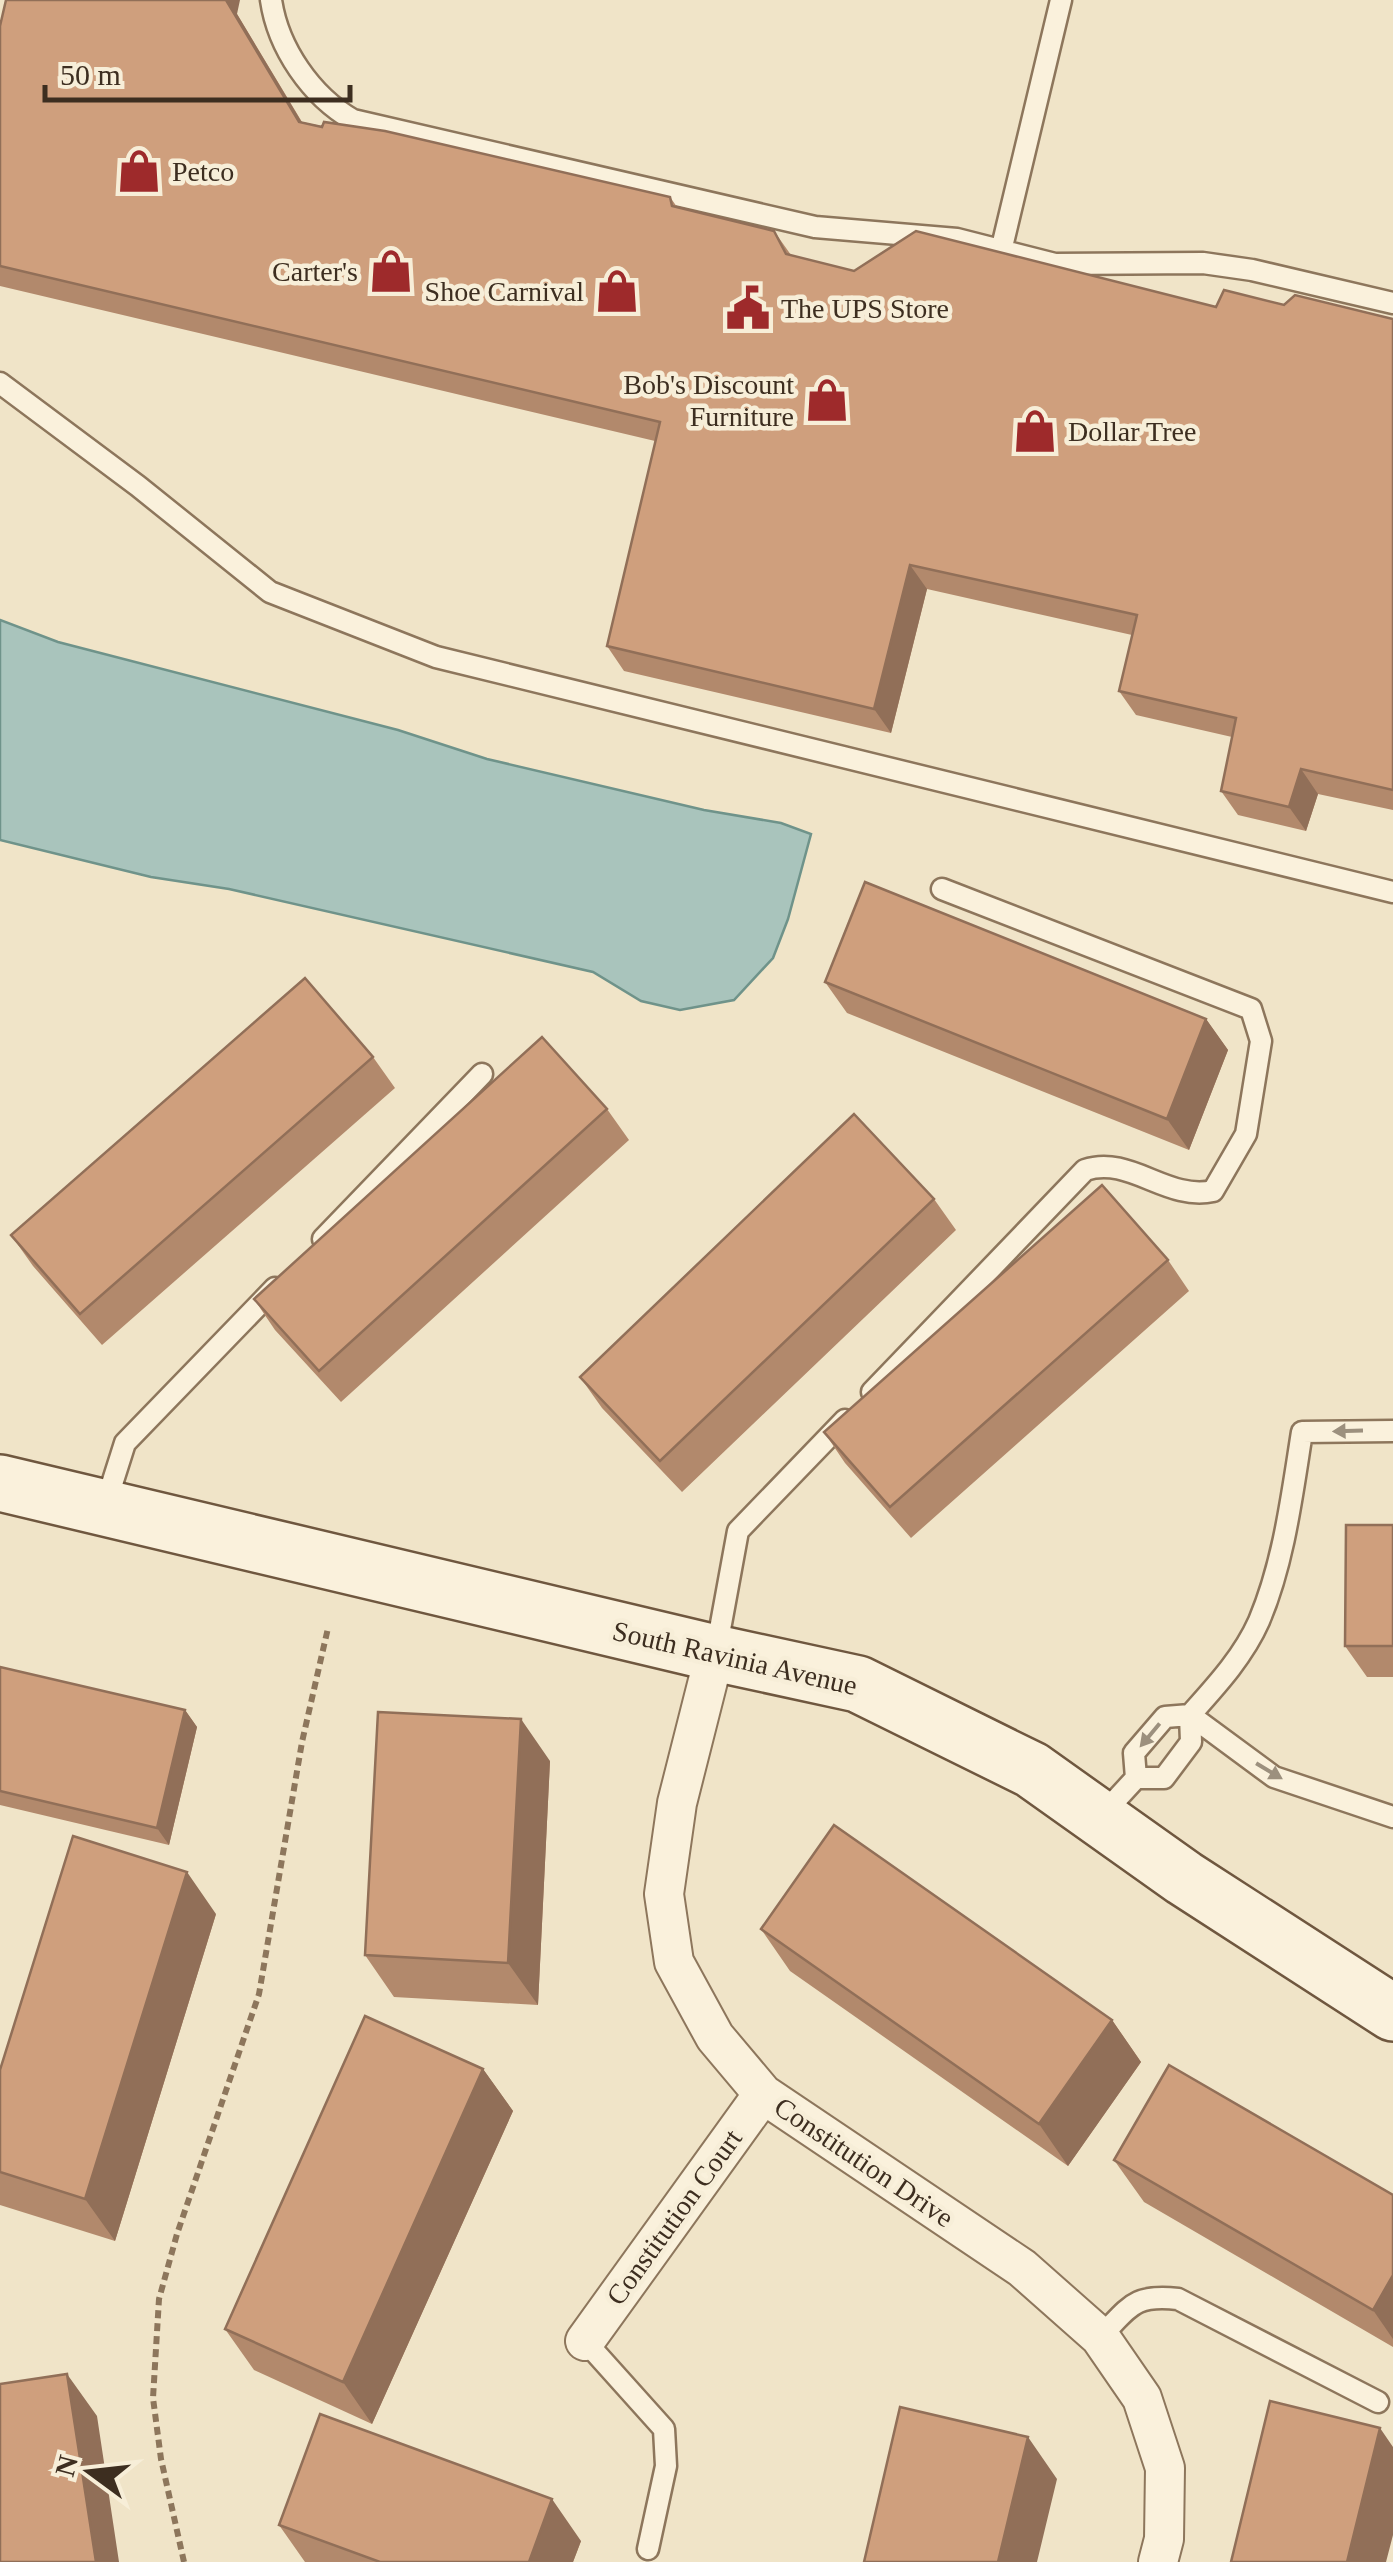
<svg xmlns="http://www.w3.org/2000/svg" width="1393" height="2562" font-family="Georgia,serif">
<rect width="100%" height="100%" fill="#f0e4c8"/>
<!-- water -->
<path fill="#a9c4bc" stroke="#6f938a" stroke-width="2.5" d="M0,620l58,22 340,88 89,29 217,51 77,13 30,11 -23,85 -15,39 -39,42 -54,10 -39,-9 -48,-29 -364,-83 -78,-12 -151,-37z"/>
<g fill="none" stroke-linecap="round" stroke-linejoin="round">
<!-- lane casing -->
<g stroke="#8d765c" stroke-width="25">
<path id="lane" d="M271,0c7,48 40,96 82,120l462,107 142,12 98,25 148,-1 49,7 141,33
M1001,251l60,-251
M0,383l138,103 132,106 166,65 957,235
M323,1239l159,-165
M872,1392l213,-222c45,-15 81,31 128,21l33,-57 15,-93 -10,-32 -309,-120
M105,1506l20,-63 150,-155
M716,1651l22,-120 107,-111
M1136,1778h28l27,-36 -1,-27c26,-29 53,-58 69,-94 25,-59 33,-126 43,-189l91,-1
M1101,1816l35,-38 -2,-25 31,-36 25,-2 84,62 119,40
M1100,2337c30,-30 33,-43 78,-38l200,103
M585,2341l79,88 2,37 -18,83"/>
</g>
<!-- street casing -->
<g stroke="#8d765c" stroke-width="42">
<path id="street" d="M715,1653l-38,150 -13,91 10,68 41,75 48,57 259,174 78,69 42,61 23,70 -1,71 -6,23
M585,2341l178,-247"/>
</g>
<!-- secondary casing -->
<g stroke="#6f573f" stroke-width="60">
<path id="secondary" d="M0,1483l715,170 143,31 174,86 152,108 209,135"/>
</g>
<!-- path -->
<path stroke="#8d765c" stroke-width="6" stroke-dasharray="8 5" stroke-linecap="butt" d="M184,2562l-23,-103 -8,-61 6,-99 18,-65 82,-240 43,-252 26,-114"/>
<!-- lane -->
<use href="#lane" stroke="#faf1dc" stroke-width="20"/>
<!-- street -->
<use href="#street" stroke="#faf1dc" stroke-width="38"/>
<!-- secondary -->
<use href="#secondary" stroke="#faf1dc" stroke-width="55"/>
</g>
<!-- wall -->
<path fill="#b2896c" d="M237,14l65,108 368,75 7,10 97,24 17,24 63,16 362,36 68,-2 109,14v491l-75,-16 -12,37 -68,-16 -17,-24 11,-54 -96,-22 -17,-24 13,-56 -205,-46 -36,144 -267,-62 -17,-25 48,-205 -655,-155v-260z
M825,982l381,37 22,31 -39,100 -342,-137z
M373,1057l22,31 -293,257 -69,-79 -22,-31z
M607,1109l22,31 -288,262 -66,-72 -21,-31z
M934,1199l22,31 -274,262 -80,-84 -22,-31z
M1168,1260l21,31 -278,247 -66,-75 -21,-31z
M1393,1525v152h-26l-22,-31z
M0,1667l185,43 12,17 -28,118 -169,-40z
M550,1761l-12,244 -144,-8 -29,-42z
M216,1914l-101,327 -115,-36v-135z
M761,1929l351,91 29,42 -73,104 -278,-195z
M483,2069l30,42 -141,313 -118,-54 -29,-41z
M1114,2160l279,35v152l-249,-145z
M279,2525l302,16 -8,21h-268z"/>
<!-- shaded-wall -->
<path fill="#916f58" d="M226,0h14l-3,14 79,132 -17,-24z
M910,565l17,24 -36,144 -17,-24z
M1301,769l17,25 -12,37 -17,-24z
M1206,1019l22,31 -39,100 -22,-31z
M185,1710l12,17 -28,118 -12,-17z
M521,1719l29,42 -12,244 -30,-42z
M187,1872l29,42 -101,327 -30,-42z
M1112,2020l29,42 -73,104 -29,-42z
M483,2069l30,42 -141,313 -29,-42z
M1393,2275v64l-20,-29z
M67,2374l30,42 22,146h-23z
M1380,2428l13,19v88l-7,27h-39z
M1028,2437l29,42 -20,83h-39z
M552,2499l29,42 -8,21h-44z"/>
<!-- building -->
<path fill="#cf9f7d" stroke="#916f58" stroke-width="2.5" d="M6,0h220l73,122 23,5 2,-5 61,9 285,66 2,9 102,25 12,23 68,17 62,-40 300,76 8,-17 60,15 11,-10 98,24v471l-92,-21 -12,38 -68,-16 15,-73 -117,-27 18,-76 -227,-50 -36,144 -267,-63 53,-224 -660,-156v-240z
M865,882l341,137 -39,100 -342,-137z
M305,978l68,79 -293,257 -69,-79z
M542,1037l65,72 -288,262 -65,-72z
M854,1114l80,85 -274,262 -80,-84z
M1102,1185l66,75 -278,247 -66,-75z
M1346,1525h47v121h-48z
M0,1667l185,43 -28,118 -157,-37z
M378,1712l143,7 -13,244 -143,-8z
M834,1825l278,195 -73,104 -278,-195z
M73,1836l114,36 -102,327 -85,-27v-102z
M365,2016l118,53 -140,313 -118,-53z
M1169,2065l224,130v80l-20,35 -259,-150z
M67,2374l29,188h-96v-178z
M1270,2401l110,27 -33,134h-116z
M900,2407l128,30 -30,125h-134z
M320,2414l232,85 -23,63h-149l-101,-37z"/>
<!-- one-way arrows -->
<defs><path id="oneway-solid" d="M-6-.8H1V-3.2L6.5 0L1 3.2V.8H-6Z" transform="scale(2.5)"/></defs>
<g fill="#9c907e">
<use href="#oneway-solid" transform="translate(1348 1431) rotate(178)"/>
<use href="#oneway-solid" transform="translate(1150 1735) rotate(130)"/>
<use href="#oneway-solid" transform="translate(1269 1771) rotate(31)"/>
</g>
<!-- icons -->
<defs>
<g id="shop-bare" transform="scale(3.45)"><path d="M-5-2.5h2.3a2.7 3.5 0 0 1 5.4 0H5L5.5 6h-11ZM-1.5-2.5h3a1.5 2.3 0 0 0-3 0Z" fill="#9e2a2b" stroke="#f7eed8" stroke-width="2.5" paint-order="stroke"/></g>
<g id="civic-bare" transform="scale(3.45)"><path d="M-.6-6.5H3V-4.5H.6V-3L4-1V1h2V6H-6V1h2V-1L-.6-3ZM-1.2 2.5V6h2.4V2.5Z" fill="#9e2a2b" stroke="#f7eed8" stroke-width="2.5" paint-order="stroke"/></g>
</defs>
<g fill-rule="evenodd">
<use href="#shop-bare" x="139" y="171"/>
<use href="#shop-bare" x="391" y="271"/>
<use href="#shop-bare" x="617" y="291"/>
<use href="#civic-bare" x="748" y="308"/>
<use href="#shop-bare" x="827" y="400"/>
<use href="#shop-bare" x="1035" y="431"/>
</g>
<g text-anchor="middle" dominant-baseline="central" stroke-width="9" stroke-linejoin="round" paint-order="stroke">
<!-- poi labels -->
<g font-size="28" fill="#3d2e20" stroke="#f7eed8" text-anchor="start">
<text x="172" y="171">Petco</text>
<text x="358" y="271" text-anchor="end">Carter's</text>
<text x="584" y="291" text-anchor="end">Shoe Carnival</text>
<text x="781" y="308">The UPS Store</text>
<text x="794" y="384" text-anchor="end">Bob's Discount<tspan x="794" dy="32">Furniture</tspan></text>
<text x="1068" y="431">Dollar Tree</text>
</g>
<!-- street labels -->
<g font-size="28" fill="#3d2e20" stroke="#f7eed8">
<text transform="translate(735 1658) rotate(13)">South Ravinia Avenue</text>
<text transform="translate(864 2162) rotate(34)">Constitution Drive</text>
<text transform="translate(674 2217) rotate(-54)">Constitution Court</text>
</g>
</g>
<!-- north arrow -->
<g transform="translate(90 2472) rotate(285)" stroke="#f7eed8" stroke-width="8" paint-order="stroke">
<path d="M0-8L18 38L0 25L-18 38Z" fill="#3d2e20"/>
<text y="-15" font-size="28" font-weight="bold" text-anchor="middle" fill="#3d2e20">N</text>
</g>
<!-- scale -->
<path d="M45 85v15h305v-15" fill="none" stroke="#3d2e20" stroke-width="5"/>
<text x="60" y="85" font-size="30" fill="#3d2e20" stroke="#f7eed8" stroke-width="8" paint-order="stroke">50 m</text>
</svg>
